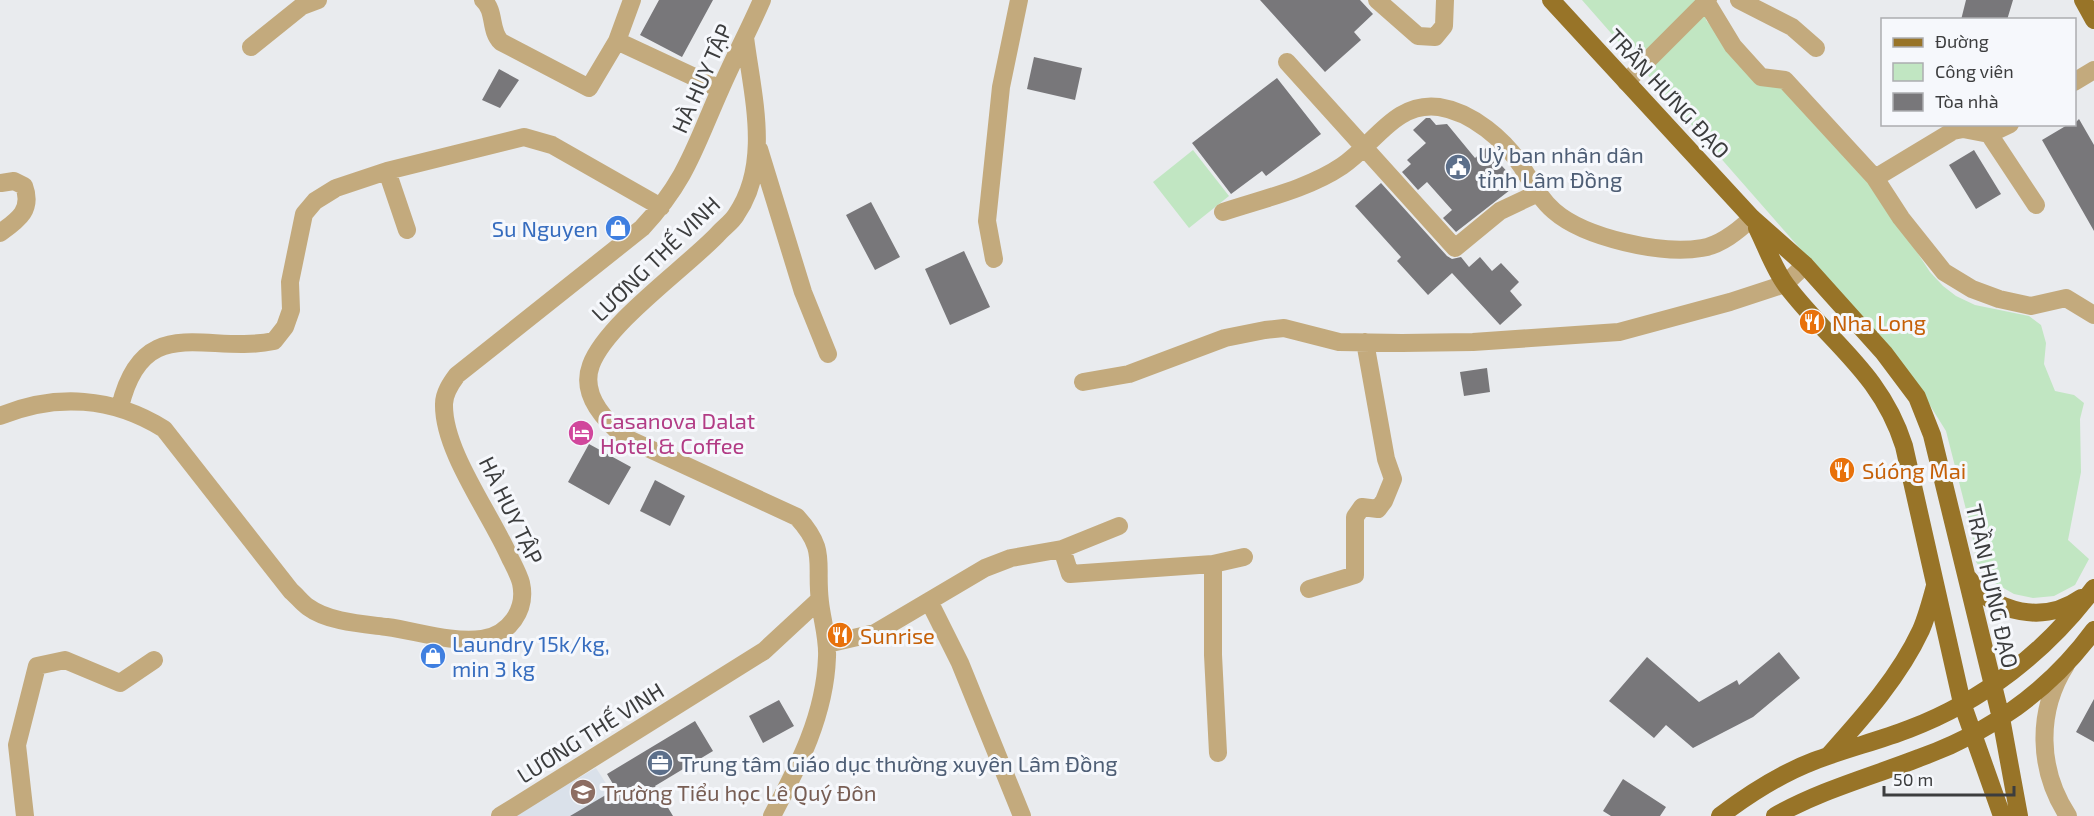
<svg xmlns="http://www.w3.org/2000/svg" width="2094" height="816" font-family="'Exo 2',sans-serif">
<rect width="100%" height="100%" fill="#e9ebee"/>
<!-- built -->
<path fill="#dae1ea" d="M596,768l31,48h-116z"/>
<!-- green -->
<path fill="#c1e6c2" d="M1582,0h123l1,20 42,53 33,12 88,94 61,93 13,14 13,10 19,9 54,11 12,9 5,18 -2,21 11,27 19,4 10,8 -4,16 1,53 -13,68 21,19 -14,26 -21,11 -21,2 -19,-4 -21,-12 -17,-20 -4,-29 -26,-102 -35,-56z
M1193,150l36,46 -40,32 -36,-46z"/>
<!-- building -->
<path fill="#78777a" d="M659,0h54l-31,57 -42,-22z
M1260,0h100l13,14 -19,18 7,8 -36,32z
M1966,0h47l-6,20h-46z
M1034,57l48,11 -7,32 -48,-11z
M499,69l20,11 -19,28 -18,-8z
M1277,78l44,56 -55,42 -4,-5 -31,23 -39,-51z
M1426,118h4l6,7 11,-1 28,34 11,-10 24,27v15l-54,42 -13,-14 9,-8 -25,-28 -9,8 -16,-18 9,-8 -4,-4 19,-17 -13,-13z
M2079,119l15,26v86l-52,-91 27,-16h5z
M1974,150l27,44 -25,15 -27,-44z
M1381,183l66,73 5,3 9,-2 8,10 11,-10 12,14 9,-8 18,19 -9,9 12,14 -22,20 -48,-52 -24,22 -31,-34 4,-4 -46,-51z
M871,202l29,55 -25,13 -29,-55z
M964,251l26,56 -40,18 -25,-56z
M1487,368l3,24 -26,4 -4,-24z
M589,444l42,23 -22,38 -41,-23z
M655,480l30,16 -15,30 -30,-15z
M1779,652l21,26 -47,39 -60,31 -27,-23 -12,13 -45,-37 38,-44 52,45 38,-22 2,5z
M2094,699v43l-18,-10z
M779,700l15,26 -31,17 -14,-27z
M695,721l18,30 -58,35 18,30h-103l46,-27 -9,-15z
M1623,779l43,28 -6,9h-49l-8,-5z"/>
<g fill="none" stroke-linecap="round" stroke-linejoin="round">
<!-- minor -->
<path stroke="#c3aa7d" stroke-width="18" d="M483,0c13,11 6,30 18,42l88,46 28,-47 15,-41
M1377,0l41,36 17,1 9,-11 1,-26
M1739,0l53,27 24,21
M1707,3l26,43 28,31 24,3 90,98 26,40 43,54 28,17 27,10 32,7 35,-8 28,17
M745,37c7,57 27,126 -9,178 -4,7 -13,13 -19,20 -33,34 -111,89 -126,130 -11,29 14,56 35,73l171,79c31,34 18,45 23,85 2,18 8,36 7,55 -2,58 -28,108 -55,159
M617,41l103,48
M251,47l51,-41 16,-6
M1287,62l168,186 45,-37 38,-18
M1626,82l82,-82
M2074,82l20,-12
M2010,124l-21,10 47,71
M759,149l44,143 25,62
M387,171l20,59
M1875,178l78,-47 10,-2 26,5
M1223,212c39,-13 85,-23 119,-46 33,-22 53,-65 97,-59 33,5 66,33 83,60 10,16 18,32 32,44 31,27 108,44 148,37 19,-3 36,-17 50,-30
M0,233c18,-13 33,-23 24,-47l-10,-5 -13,2
M994,259l-7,-38 14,-134 18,-87
M1083,382l46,-8 96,-36 40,-8 19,-2 55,14 63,1 71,-1 146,-10 111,-30 55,-18 20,-19
M120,407c23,-97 86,-52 154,-66l11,-14 6,-17 -1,-28 14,-68 11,-13 21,-13 51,-17 137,-34 28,8 109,62
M0,416c56,-23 113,-19 164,13l127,162c6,5 11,12 17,16 20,15 55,17 79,20 30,4 64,16 95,12 27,-4 45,-29 39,-56 -2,-8 -7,-17 -11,-25 -19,-44 -67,-107 -66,-154 0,-11 7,-21 13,-29l185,-147c45,-48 53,-82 79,-140 13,-30 28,-58 41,-88
M1062,549l57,-23
M1213,564v91l5,98
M1309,589l46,-14v-58l7,-10 16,2 6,-8 9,-22 -7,-20 -21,-117
M929,601l31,62 62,153
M827,644l48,-11 110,-65 26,-10 51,-9 8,25 143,-10 31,-7
M2066,665c-30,47 -28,105 2,151
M25,816l-8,-71 20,-79 28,-6 55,23 34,-23
M500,816l264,-165 55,-51"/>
<!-- major -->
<path stroke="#987428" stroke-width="18" d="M1551,0l201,218 53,47 79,88 33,44 15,38 69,283 18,98
M2083,0l11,20
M1757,228c9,18 17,41 29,57 44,58 95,88 118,161l58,257 40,113
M1968,578c27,36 76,46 113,20
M1830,754c34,-38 69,-77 91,-124 6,-14 10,-29 14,-44
M1720,816c29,-22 60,-42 94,-55 31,-12 64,-20 95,-32 74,-28 138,-78 185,-141
M1775,816c46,-26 95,-39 144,-58 70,-25 131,-68 175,-128"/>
</g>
<!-- icons -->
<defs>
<g id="civic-disc" transform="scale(1.35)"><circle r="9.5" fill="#5c6f8a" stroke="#f6f8fc"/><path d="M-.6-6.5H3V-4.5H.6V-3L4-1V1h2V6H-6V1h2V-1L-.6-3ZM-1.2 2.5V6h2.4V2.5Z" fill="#fff"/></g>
<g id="shop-disc" transform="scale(1.35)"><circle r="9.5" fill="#3f7fe0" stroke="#f6f8fc"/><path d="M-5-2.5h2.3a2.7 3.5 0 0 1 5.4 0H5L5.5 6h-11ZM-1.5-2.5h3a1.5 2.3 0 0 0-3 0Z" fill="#fff"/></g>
<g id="restaurant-disc" transform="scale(1.35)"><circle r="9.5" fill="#e8710a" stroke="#f6f8fc"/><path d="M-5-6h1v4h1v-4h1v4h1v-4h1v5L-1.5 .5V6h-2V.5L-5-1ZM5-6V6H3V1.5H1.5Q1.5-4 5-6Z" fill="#fff"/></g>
<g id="hotel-disc" transform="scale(1.35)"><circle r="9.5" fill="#d1479c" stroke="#f6f8fc"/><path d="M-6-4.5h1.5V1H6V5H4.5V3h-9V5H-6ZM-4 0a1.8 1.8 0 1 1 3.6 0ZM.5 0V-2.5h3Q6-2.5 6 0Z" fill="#fff"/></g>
<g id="office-disc" transform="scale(1.35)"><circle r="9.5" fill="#5c6f8a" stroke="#f6f8fc"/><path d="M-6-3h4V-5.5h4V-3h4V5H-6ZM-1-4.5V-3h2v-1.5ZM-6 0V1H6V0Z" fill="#fff"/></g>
<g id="school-disc" transform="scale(1.35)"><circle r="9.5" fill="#8d6e63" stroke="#f6f8fc"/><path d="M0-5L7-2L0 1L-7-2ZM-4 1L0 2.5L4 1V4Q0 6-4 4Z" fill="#fff"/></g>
</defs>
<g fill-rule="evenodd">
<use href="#civic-disc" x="1458" y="167"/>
<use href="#shop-disc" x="618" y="228"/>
<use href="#restaurant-disc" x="1812" y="322"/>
<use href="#hotel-disc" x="581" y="433"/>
<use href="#restaurant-disc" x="1842" y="470"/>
<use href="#restaurant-disc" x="840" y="635"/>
<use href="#shop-disc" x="433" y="656"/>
<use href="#office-disc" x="660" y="763"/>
<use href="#school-disc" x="583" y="792"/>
</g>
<g text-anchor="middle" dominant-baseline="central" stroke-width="6" stroke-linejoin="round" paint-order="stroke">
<!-- street labels -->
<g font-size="22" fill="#3c3d3e" stroke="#f6f8fc">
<text transform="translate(701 78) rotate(-66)">HÀ HUY TẬP</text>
<text transform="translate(1669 93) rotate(47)">TRẦN HƯNG ĐẠO</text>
<text transform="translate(655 258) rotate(-44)">LƯƠNG THẾ VINH</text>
<text transform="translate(512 510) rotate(64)">HÀ HUY TẬP</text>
<text transform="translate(1993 586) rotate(77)">TRẦN HƯNG ĐẠO</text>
<text transform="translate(590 732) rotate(-32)">LƯƠNG THẾ VINH</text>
</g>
<!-- service labels -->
<g font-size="22" fill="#4e5e75" stroke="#f6f8fc" text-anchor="start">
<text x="1478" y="154">Uỷ ban nhân dân<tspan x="1478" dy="25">tỉnh Lâm Đồng</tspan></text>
<text x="680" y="763">Trung tâm Giáo dục thường xuyên Lâm Đồng</text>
</g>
<!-- shop labels -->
<g font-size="22" fill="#366cbe" stroke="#f6f8fc" text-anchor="end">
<text x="598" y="228">Su Nguyen</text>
<text x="452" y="643" text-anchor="start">Laundry 15k/kg,<tspan x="452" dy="25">min 3 kg</tspan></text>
</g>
<!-- food labels -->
<g font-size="22" fill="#c56008" stroke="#f6f8fc" text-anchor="start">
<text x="1832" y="322">Nha Long</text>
<text x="1862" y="470">Súóng Mai</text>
<text x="860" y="635">Sunrise</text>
</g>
<!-- hotel labels -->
<g font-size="22" fill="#b23c85" stroke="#f6f8fc" text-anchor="start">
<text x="600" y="420">Casanova Dalat<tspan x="600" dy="25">Hotel &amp; Coffee</tspan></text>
</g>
<!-- education labels -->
<g font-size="22" fill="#785e54" stroke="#f6f8fc" text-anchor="start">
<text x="602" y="792">Trường Tiểu học Lê Quý Đôn</text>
</g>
</g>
<!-- legend -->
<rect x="1881" y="18" width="195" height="108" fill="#f6f8fc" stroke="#acadb0" stroke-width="1.5"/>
<rect x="1893" y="38" width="30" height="9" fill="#987428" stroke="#acadb0" stroke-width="1.5"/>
<text x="1935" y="48" font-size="18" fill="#3c3d3e">Đường</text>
<rect x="1893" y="63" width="30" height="18" fill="#c1e6c2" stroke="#acadb0" stroke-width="1.5"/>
<text x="1935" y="78" font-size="18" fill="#3c3d3e">Công viên</text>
<rect x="1893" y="93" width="30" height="18" fill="#78777a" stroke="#acadb0" stroke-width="1.5"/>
<text x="1935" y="108" font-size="18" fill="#3c3d3e">Tòa nhà</text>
<!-- scale -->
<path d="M1884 786v9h130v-9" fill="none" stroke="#3c3d3e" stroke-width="3"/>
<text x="1893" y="786" font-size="18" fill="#3c3d3e" stroke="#f6f8fc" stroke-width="4.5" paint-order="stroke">50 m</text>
</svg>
